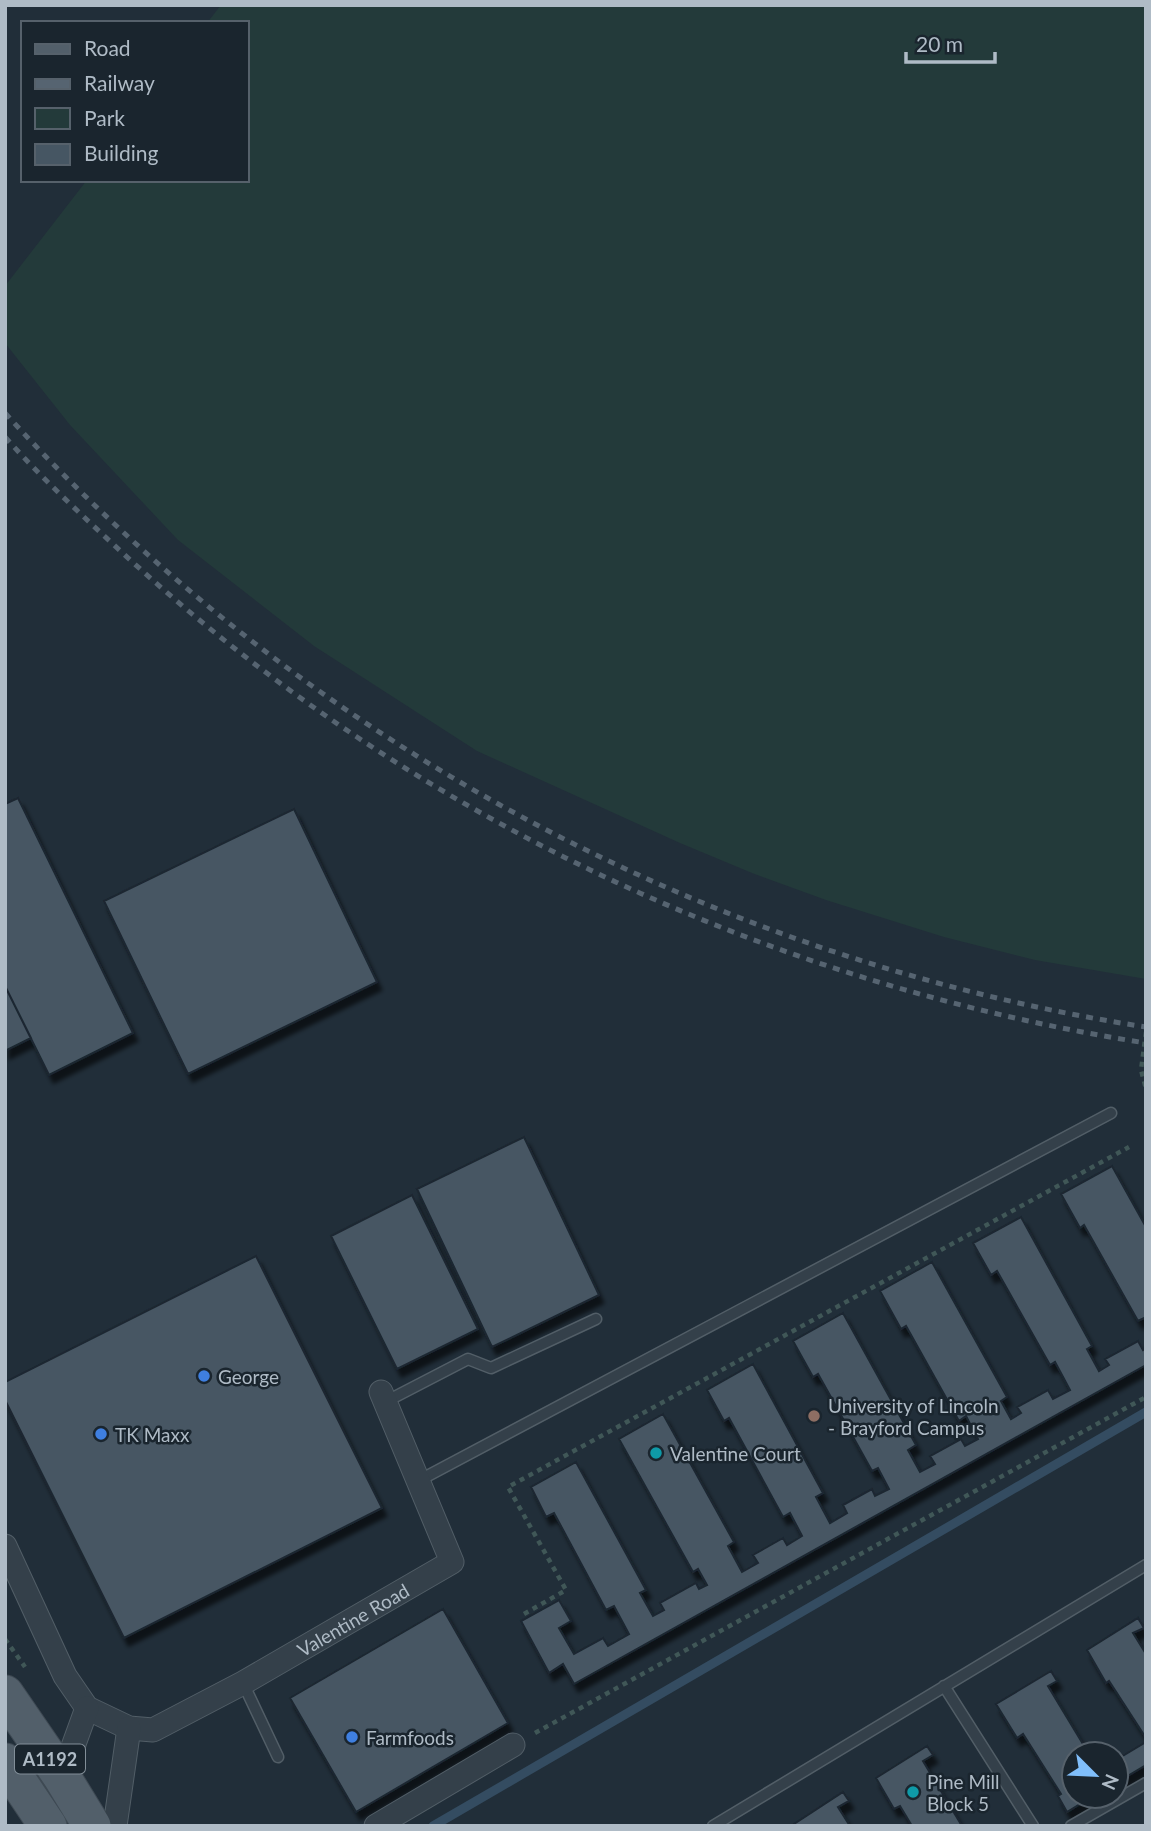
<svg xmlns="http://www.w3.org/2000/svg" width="1151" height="1831" font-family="Lato,sans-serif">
<defs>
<filter id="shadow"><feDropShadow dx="4.5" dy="8" stdDeviation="2" flood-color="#0009"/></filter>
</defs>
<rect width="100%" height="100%" fill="#212e39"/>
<!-- green -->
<path fill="#233a3a" d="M221,5h925v974l-111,-19 -91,-23 -118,-37 -74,-27 -72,-30 -203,-92 -163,-105 -136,-106 -108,-115 -65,-82v-57l82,-106h160v-157h-40z"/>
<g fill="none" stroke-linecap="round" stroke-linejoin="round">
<!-- stream -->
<path stroke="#344c61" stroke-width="9" d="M433,1826l713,-414"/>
</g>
<!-- building -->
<path fill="#465663" stroke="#1c2730" stroke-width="2" filter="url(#shadow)" d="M18,798l115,235 -84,42 -44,-89v-182z
M294,809l83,173 -189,92 -84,-173z
M5,986l26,52 -26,13z
M524,1137l75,158 -107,52 -75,-158z
M1112,1166l34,61v94l-2,-3 -6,3 -54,-96 -4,3 -19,-34z
M412,1195l66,134 -81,40 -66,-133z
M1021,1217l71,129 -5,3 12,22 10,-6 -4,-6 33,-18 5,9 3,-2v17l-572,319 -11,-20 -14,9 -28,-52 38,-21 12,21 -12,7 15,26 29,-16 5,8 21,-12 -15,-28 -8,4 -52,-97 -8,4 -15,-30 45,-25 70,128 -6,3 13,23 11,-6 -4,-7 36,-20 3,6 8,-4 -9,-16 -5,3 -74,-133 44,-25 71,128 -6,4 14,26 16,-9 -5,-8 30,-17 4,7 15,-9 -12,-23 -7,4 -54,-99 -5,3 -17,-31 46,-26 70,129 -7,4 14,26 17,-10 -4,-8 29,-16 3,7 14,-7 -11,-21 -6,3 -54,-97 -5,3 -20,-36 50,-28 73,132 -8,5 12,22 15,-8 -5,-8 31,-17 4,7 13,-7 -12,-23 -7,5 -53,-95 -5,3 -21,-38 52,-29 75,135 -6,4 10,18 10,-6 -4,-6 31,-17 5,9 17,-9 -15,-28 -5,3 -53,-94 -6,4 -18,-32z
M256,1256l126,252 -258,130 -119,-238v-18z
M443,1609l65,114 -152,89 -66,-114z
M1138,1618l6,10 -11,5 13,21v84l-37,-57 -3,2 -19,-33z
M1051,1671l6,10 -9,5 41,68h-15v42h19l-26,16 -9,-16 3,-2 -38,-60 -6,4 -21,-34z
M1146,1742v23l-30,18v-23z
M927,1746l6,9 -10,6 39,65h-50l-12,-20 -6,3 -18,-31z
M843,1792l6,9 -11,6 12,19h-59z"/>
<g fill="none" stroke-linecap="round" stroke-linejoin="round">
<!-- service casing -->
<g stroke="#525e67" stroke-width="13">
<path id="service" d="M385,1402l83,-43 23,9 105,-49
M418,1481l693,-368
M243,1683l35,74
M944,1686l89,140
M713,1826l433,-261
M1071,1826l75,-43"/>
</g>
<!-- minor casing -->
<g stroke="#525e67" stroke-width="25">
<g id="minor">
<path id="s1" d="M5,1546l60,130 22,32 42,20 24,2 90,-47 209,-121 -71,-170"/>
<path d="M62,1777l25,-69"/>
<path d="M115,1826l14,-98"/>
<path d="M376,1826l137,-81"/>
</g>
</g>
<!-- primary casing -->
<g stroke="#3e4953" stroke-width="39">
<path id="primary" d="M5,1694l57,83 30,49
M5,1762l43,64"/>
</g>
<!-- path -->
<path stroke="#405757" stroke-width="4.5" stroke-dasharray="5 5" stroke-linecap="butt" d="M1146,1032l-5,38 5,19
M524,1614l42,-24 -58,-103 621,-340
M5,1639l20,28
M535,1733l611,-336"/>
<!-- service -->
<use href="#service" stroke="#34404a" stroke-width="10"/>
<!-- minor -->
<use href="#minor" stroke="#34404a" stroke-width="23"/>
<!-- primary -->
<use href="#primary" stroke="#525f6a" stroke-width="37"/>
<!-- rail -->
<path stroke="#566471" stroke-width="5" stroke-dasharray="7 7" stroke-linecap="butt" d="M5,413c297,327 704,547 1141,614
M5,437c34,38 71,73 108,107 284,266 649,439 1033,499"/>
</g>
<!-- markers -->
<g fill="#3f7fe0" stroke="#1a252e" stroke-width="2.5">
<circle cx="204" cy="1376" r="7"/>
<circle cx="101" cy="1434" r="7"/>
<circle cx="352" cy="1737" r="7"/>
</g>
<circle fill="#8d6e63" stroke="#1a252e" stroke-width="2.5" cx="814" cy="1416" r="7"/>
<g fill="#0f9aa8" stroke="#1a252e" stroke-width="2.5">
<circle cx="656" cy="1453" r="7"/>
<circle cx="913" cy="1792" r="7"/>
</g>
<g text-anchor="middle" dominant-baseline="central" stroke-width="5" stroke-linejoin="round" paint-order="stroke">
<!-- shield labels -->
<rect fill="#1a252e" stroke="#828e98" stroke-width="2" x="15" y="1744.5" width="70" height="29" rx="5"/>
<g font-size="18" font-weight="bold" fill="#afbbc6">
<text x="50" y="1759">A1192</text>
</g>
<!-- poi labels -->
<g font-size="19" fill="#afbbc6" stroke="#1a252e" text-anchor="start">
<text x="218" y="1376">George</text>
<text x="828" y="1405">University of Lincoln<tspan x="828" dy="22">- Brayford Campus</tspan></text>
<text x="115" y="1434">TK Maxx</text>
<text x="670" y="1453">Valentine Court</text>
<text x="366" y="1737">Farmfoods</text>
<text x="927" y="1781">Pine Mill<tspan x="927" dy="22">Block 5</tspan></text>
</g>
<!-- street labels -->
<g font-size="19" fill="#afbbc6" stroke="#1a252e">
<text stroke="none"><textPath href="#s1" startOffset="481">Valentine Road</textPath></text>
</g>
</g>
<!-- border -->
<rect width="1151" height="1831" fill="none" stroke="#afbbc6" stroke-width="14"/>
<!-- legend -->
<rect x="21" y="21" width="228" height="161" fill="#1a252e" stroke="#56616b" stroke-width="2"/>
<rect x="35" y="44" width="35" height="10" fill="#525f6a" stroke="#56616b" stroke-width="2"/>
<text x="84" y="56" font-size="21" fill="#afbbc6">Road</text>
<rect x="35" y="79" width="35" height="10" fill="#566471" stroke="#56616b" stroke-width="2"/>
<text x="84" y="91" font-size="21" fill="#afbbc6">Railway</text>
<rect x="35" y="108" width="35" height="21" fill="#233a3a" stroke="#56616b" stroke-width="2"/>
<text x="84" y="126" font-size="21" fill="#afbbc6">Park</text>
<rect x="35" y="144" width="35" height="21" fill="#465663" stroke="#56616b" stroke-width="2"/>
<text x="84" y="161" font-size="21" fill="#afbbc6">Building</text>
<!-- north arrow -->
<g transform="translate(1095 1775) rotate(114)"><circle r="33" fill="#1a252e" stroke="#56616b" stroke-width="2"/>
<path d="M0-5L12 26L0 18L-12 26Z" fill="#80befa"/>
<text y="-10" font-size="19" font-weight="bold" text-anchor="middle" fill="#afbbc6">N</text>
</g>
<!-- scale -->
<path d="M906 52v10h89v-10" fill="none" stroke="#afbbc6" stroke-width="3.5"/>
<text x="916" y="52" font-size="21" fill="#afbbc6" stroke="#1a252e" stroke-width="5" paint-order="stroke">20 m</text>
</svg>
